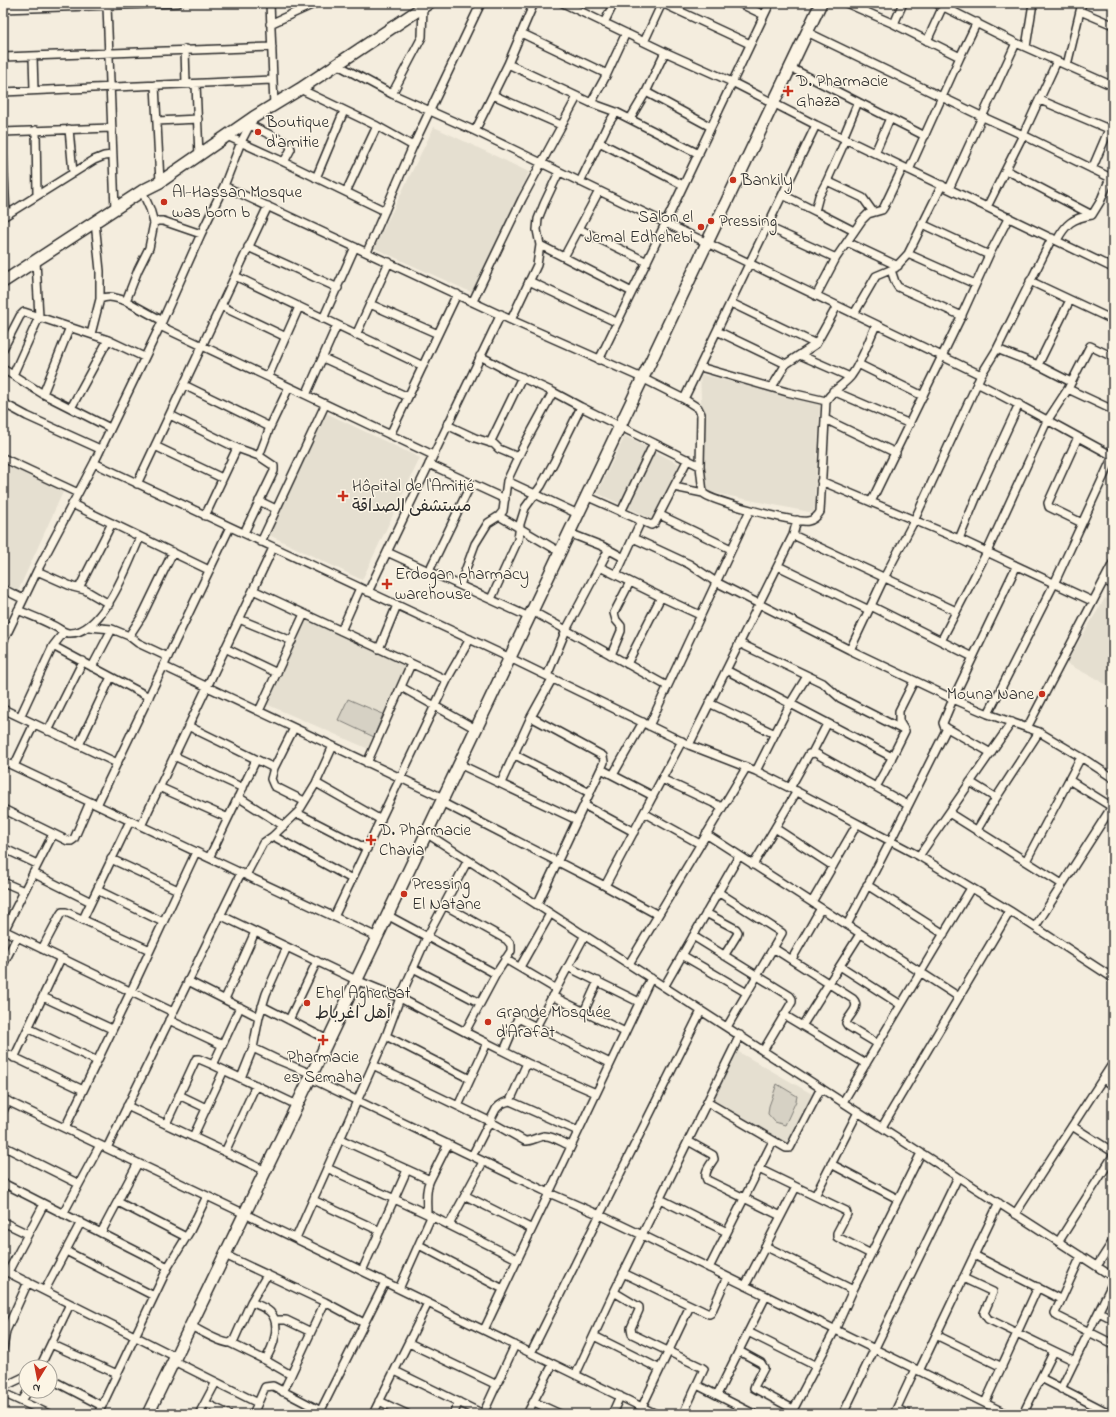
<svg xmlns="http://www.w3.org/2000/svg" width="1116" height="1417" font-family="'Indie Flower','Playpen Sans Arabic',sans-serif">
<rect width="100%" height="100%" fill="#f4edde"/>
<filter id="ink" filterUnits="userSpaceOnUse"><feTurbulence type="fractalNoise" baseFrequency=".025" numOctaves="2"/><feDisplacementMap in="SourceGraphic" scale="8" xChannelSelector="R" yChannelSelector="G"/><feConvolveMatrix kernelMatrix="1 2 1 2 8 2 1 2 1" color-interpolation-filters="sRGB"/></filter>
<g filter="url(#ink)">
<!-- built -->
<path fill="#e5dfd0" d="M434,127l95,45 -56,121 -99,-45z
M700,374l120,30 -6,109 -109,-22z
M324,412l96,46 -58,122 -95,-46z
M625,436l54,28 -27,55 -55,-26z
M3,463l60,29 -45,99 -15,-8z
M1105,598l8,4v86l-47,-25z
M304,618l106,46 -39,86 -105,-46z
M737,1051l75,43 -24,49 -76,-41z"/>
<!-- green -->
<path fill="#d6d1c4" stroke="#807e78" d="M348,699l35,15 -9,23 -36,-17z
M777,1084l20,12 -1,5 -11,24 -10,-3 -7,-8 1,-8z"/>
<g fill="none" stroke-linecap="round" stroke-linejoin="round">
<!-- street casing -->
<g stroke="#2b2b2b" stroke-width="10">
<path id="street" d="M270,3l4,103
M563,3l102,49 67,30 84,43 297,143
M739,3l25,12
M846,3l48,21 66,33
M936,3l80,40 97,43
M107,6l8,203
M3,9l175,-6
M1080,11l33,14
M604,23l10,-20
M270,24l46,-21
M894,24l9,-21
M807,32l176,85 40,18 90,44
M521,33l86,41
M927,41l16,-35
M644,42l18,-39 88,41
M1026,47l7,-44
M185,49l1,34
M3,57l269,-10
M33,57l1,33
M336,64l56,30 83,37 506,244
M508,64l26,-61
M1067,65l15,-62
M791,68l134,68
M196,84l3,72
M155,85l5,97
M300,89l77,37 36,20
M3,92l269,-12
M646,92l65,35
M392,94l30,-57 1,-32
M493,95l68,30
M1040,100l69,29
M591,103l16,-29 19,-41
M630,119l16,-27 19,-40
M157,121l41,-2
M250,125l39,19 2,5 -7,13
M69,129l4,44
M36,130l1,65
M475,131l33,-67 83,39 25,9 83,42
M3,132l108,-4
M227,136l57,26 101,49
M843,138l15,-36
M846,139l-19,42 36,17 10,14
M599,142l84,43
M875,153l15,-35
M3,154l3,61
M1092,169l21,-49
M909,170l51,-113 17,-35
M1006,170l86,45
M316,178l28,-67
M827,181l-8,15 -4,15 39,20
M580,182l27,-56 9,-14
M224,186l287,134 131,58 42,21 14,9 3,6 -1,52 3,27c7,8 93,30 105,28 6,-1 9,-4 12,-9l6,-111c7,-12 18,-16 25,-25 11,-15 17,-34 25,-51
M949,189l67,-146
M142,191l8,18 4,14 -5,25 -11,22 -12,31 35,19
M346,192l31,-66
M783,195l32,16
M987,207l36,-72 34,-74
M3,217l91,-57 10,-4 8,-1
M95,222l5,49v28
M154,223l3,-2h6l38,13
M922,224l67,31
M768,227l68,31
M579,229l68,33
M1057,240c9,-16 15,-22 35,-25l8,-13 10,-24
M847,242l51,24
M540,245l92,47
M248,247l90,41
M367,252l46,-106 68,-143
M908,254l67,30
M564,257l35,-66
M891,270l4,12 3,5 64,29
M235,276l188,90
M529,281l87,41
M1030,281l83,39
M816,296l20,-38 26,-38 6,-6 14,-4 2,-3 19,-40
M473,301l49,-102 55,-102
M731,303l85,41
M370,304l68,30
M221,306l65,31
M854,314l22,-38 19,-8 13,-14 34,-69
M323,319l32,-72
M511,320l26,-55 3,-20 -3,-15 1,-11 6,-15 15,-32
M160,326l273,129
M717,331l69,33
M91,334l9,-35c10,-4 16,-1 26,2
M356,335l33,-73
M3,349l17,-33 4,-4 84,28 36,17
M997,349l41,16 33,17
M800,355l50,22
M480,356l30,16 43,20 28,15 119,59
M323,358l85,39
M599,360l66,-136 105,-221
M858,364l65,32
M1038,365l32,-65
M700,367l87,25 39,9
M3,369l40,25 67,34
M13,375l26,-58 -3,-56
M268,377l31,-70
M977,383c46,23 91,49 136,73
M184,385l86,42
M772,387l14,-23 30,-20 21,-38
M1068,389l45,21
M833,391l77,33
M43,394l27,-67
M306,395l31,-70
M684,399l132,-274
M3,403l24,13 73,33
M71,408l37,-68
M170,415l67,33 22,8 15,10v5l-30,62
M825,419l71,34
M447,425l28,13 19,6 5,5 19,8
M390,435l67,-141
M1078,437l-30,66 1,4 33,16
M490,443l32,-66
M155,446l67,32
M259,456l11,-29 19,-40
M3,458l75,35
M94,463l416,195 179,87 67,26 34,17 129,68 91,55 103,67
M429,464l76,35
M507,481l71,33
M821,481l138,58 133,62
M137,484l131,-278
M674,487l29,6
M586,496l65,29 4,-2 33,-64
M259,501l17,8
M871,502l89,-183 29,-64 20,-38
M72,504l137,66
M621,512l33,-69
M660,515l71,34
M205,516l32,-68
M499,516l61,36
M569,533l33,13 22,12
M793,535l163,76
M633,538l56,26 27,18 134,68 103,49 35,15 51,18 42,25 32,21
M959,539l23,-55 37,-80
M261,542l64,-137
M387,552l142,65
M778,566l91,44
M600,567l61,30
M37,571l36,16 12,3 24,14
M429,571l42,-87
M616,575l25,-54
M1104,580l9,5
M460,585l15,-41 13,-21 11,-7 4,-5 4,-30 15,-32 31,-57
M79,588l33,-65
M3,589l20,10
M253,590l194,90
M368,592l133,-278
M491,599l27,-59 2,-16 5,-16 16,-22 13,-24 27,-55
M871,606l102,51
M18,610c11,5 23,9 34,15 5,2 10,7 16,8 35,3 61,-71 72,-96
M532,611l135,75
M239,619l53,22
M89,627l23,2 17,7 9,7 30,14
M341,631l19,-43
M129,636l13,-20 31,-64
M941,641l46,-89 60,-131 21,-32 22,-43 23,11
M3,642l34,-71 57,-108 66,-137 41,-92 23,-48 17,-44 12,-23
M739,643l84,40 17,15 65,33
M53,646l96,51
M225,648l52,25
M379,649l18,-44
M850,650l34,-72 30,-57 67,-146 16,-26 55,-111
M611,655l10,-24v-5l-5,-6 -2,-7 16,-31
M627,664l34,-67 39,18
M163,666l280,132
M92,667l20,-38
M726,670l166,87 -1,3 -15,27
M547,676l19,-46 43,-81
M401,687l75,42
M709,703l66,31
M3,709l114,54
M259,711l45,-97
M988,714l66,-130 59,-128
M20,717l33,-71 11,-14
M531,717l72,39 1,6 -3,7 -64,136
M188,726l86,42 20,-40
M649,726l101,-216
M1027,728l86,-165
M48,731l35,-70
M79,745l32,-68
M689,745l104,-210 4,-15
M812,753l15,-29
M991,753l-44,-25 -3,-2 -1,-3 10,-24 63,-132
M515,755l75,38
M174,756l69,32
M892,757l13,-26 -6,-10v-10l15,-30
M3,761l374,176
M367,763l44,-99
M459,764l118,56
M14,766l20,-42
M274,768l-3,11 3,7 30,15
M601,769l52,27
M756,771l34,-67 17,-28
M613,775l30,-53
M662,779l60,28
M1069,780l43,27
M970,782l26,16
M316,783l65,37
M501,783l30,-66 21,-38
M159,787l69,31
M790,788l19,-34 6,-1 93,52
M238,797l46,29
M441,802l164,84 53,29
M97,805l133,-278
M584,805l50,27
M3,809l65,32h3l3,-2 16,-37
M297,813l70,36
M644,813l56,31
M949,813l113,71
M141,826l132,-278
M775,828l58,38
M977,830l19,-32 43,-66
M426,833l687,444
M706,834l253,163
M273,836l79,43
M3,848l34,16
M919,856l93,-134
M209,858l47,-98
M111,859l67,31
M1026,861l55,-104
M753,865l44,-74
M33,873l58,29
M246,875l17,-32 10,-7 26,-25 17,-28 17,-37
M3,882l21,9
M867,885l77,49
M605,886l77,-145
M97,890l66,32
M718,892l64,41 -55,94
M812,902l45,-78
M444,905l63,35 4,5v6l-15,23 -31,58
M706,913l30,16 2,3 -1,3 -13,21
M220,915l136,65 44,18 65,34 62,31 -17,38
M387,915l109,59
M334,917l116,-243 20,-35
M83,919l47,-98
M847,925l43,-83 57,-114
M1035,927l78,-122
M3,930l170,82
M4,931l49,-97
M693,936l97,60 2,3v3l-29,49
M773,948l80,51c8,8 -4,16 -7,24l2,3 30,18
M42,949l18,-34 2,-3h4l84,38
M682,955l65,38
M505,959l51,30
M792,959l29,-51
M629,964l117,-196
M3,965l14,-28
M840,966l61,39
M520,967l30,-53
M568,967l71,35
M413,968l67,35
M188,981l71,36
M664,987l75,-131
M552,996l73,36
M43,997l69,32
M225,999l30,-67
M262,1006l66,34
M584,1012l14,-31
M784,1015l82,49
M169,1020l53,25
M289,1020l28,-59
M802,1026l58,-92
M536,1027l49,-92
M28,1028l69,33
M386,1036l84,43
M253,1048l25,12 34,14
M504,1051l14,-33 92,45
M3,1052l80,38
M14,1058l47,-100
M527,1063l69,30
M213,1065l27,-58
M373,1065l116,56 36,20c7,0 12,-4 19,-5 8,-1 19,7 27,10
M241,1078l12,-30 6,-31 7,-23 21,-47
M310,1078l239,115 51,22 42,20 365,179
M1103,1079l10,6
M179,1095l27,13
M3,1099l242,115 411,200
M707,1102l79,46h4l31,-60
M843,1102l128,-214
M127,1106l139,65
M458,1106l29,-63
M3,1111l5,-10
M166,1124l30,-65h3l14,6 84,40
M1072,1126l41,26
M882,1127l128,-216
M65,1128l66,-137 65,-139
M193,1137l31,-67
M340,1139l90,41 18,-36
M688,1141l25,14 1,4c-4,6 -11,14 -7,21l74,36
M3,1146l76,38
M107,1148l134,-275
M225,1152l31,-67
M472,1156l24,-47c4,-5 8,-7 14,-8l68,30
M831,1164l67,35
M327,1168l100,46 90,45
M759,1169l87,42 1,3 -10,19v4l34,17
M3,1183l165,84
M466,1196l66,33
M815,1196l43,-84
M660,1199l67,33
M313,1200l67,31
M118,1202l68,35
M63,1214l37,-69
M427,1214c0,-12 -2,-24 3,-34
M1015,1214l98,-151
M3,1222l25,12
M449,1225l34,-63
M101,1233l37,-70
M296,1238l90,-202 14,-38 27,-61 41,-77
M1059,1241l54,-85
M419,1245l84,44
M765,1246l88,44
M66,1251l88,45
M225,1255l100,47 39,21
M974,1255l86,44
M1081,1256l-26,57 2,3 56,28
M1097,1266l16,-25
M709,1268l64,-127
M3,1270l173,87
M362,1271l45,-101
M8,1272l36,-68
M623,1273l86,41 2,-1 16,-36
M963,1278l30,14 -9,21 4,6 66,32
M745,1286l51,-99
M399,1289l32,-72
M45,1290l36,-68
M614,1292l25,15v3l-8,18 1,6 69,33 3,2 -21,45
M251,1302c6,3 14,5 19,10 12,12 3,36 -5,48
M1099,1312l14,7
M275,1320h11l25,12
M191,1326c10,5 29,17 39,17l35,17 26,15
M484,1330l167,-352
M748,1332l68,34
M936,1335l66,32
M594,1336l66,33
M230,1343l4,-3 17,-38 16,-27
M409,1343l88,42
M51,1344l66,30
M3,1349l3,-18 22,-49
M739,1351l22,12 3,5 -9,17 -1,3 39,21
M531,1353l170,-342
M174,1361l84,42
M40,1367l30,-63
M1113,1368v4
M395,1371l88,43
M919,1371l80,-168
M576,1374l38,-82 126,-257
M1041,1378l70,36
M50,1379l52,27
M697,1385l57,29
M3,1387l23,-11
M1061,1389l52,-107
M283,1392l42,-90
M3,1393l46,21
M717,1395l49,-99
M22,1401l6,-10
M379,1401l28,13
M534,1402l26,12
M205,1403l23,11
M985,1403l53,-116
M642,1407l48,-101
M897,1409l11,5
M98,1414l70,-147 22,-36 17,-35
M199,1414l17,-32
M253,1414l12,-27 8,-1 48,25
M319,1414l66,-132
M373,1414l55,-111
M453,1414l6,-12
M483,1414l32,-69
M527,1414l26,-50
M612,1414l8,-18
M791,1414l44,-84 18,-40 68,-137
M843,1414l115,-237
M894,1414l21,-45
M1023,1414l31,-63 21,10"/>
</g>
<!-- secondary casing -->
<g stroke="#2b2b2b" stroke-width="14">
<path id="secondary" d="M3,282l139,-91 18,-9 94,-65 46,-28 129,-86
M148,1414l164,-340 509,-1071"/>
</g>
<!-- street -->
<use href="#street" stroke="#fcf5e5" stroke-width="7"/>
<!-- secondary -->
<use href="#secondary" stroke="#fcf5e5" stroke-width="11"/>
</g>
</g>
<!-- markers -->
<g fill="#c8321e" stroke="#fcf5e5" stroke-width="1.5">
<path d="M786 85h4v4h4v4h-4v4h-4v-4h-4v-4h4z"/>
<circle cx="258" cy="132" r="4"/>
<circle cx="733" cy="180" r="4"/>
<circle cx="164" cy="202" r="4"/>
<circle cx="711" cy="221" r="4"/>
<circle cx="701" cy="227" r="4"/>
<path d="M341 490h4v4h4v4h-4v4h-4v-4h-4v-4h4z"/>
<path d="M385 578h4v4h4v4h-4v4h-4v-4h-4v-4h4z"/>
<circle cx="1042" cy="694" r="4"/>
<path d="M369 834h4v4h4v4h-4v4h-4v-4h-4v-4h4z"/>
<circle cx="404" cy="894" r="4"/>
<circle cx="307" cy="1003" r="4"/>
<circle cx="488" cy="1022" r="4"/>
<path d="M321 1034h4v4h4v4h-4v4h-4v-4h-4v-4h4z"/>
</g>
<g text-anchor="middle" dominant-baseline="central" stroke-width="3" stroke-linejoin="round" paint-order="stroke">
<!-- poi labels -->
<g font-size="17" fill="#2b2b2b" stroke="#fcf5e5" text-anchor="start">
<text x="796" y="81">D. Pharmacie<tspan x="796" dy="20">Ghaza</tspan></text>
<text x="266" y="122">Boutique<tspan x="266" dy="20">d'amitie</tspan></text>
<text x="741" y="180">Bankily</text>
<text x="172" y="192">Al-Hassan Mosque<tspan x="172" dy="20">was born b</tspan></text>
<text x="693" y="217" text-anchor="end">Salon el<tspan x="693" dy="20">Jemal Edhehebi</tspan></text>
<text x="719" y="221">Pressing</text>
<text x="352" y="486">Hôpital de l'Amitié<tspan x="352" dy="20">مستشفى الصداقة</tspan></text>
<text x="395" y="574">Erdogan pharmacy<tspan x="395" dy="20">warehouse</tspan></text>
<text x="1034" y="694" text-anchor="end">Mouna Nane</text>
<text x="379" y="830">D. Pharmacie<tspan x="379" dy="20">Chavia</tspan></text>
<text x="412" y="884">Pressing<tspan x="412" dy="20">El Natane</tspan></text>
<text x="315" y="993">Ehel Agherbat<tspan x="315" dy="20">أهل اغرباط</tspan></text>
<text x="496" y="1012">Grande Mosquée<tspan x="496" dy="20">d'Arafat</tspan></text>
<text x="323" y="1057" text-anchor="middle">Pharmacie<tspan x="323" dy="20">es Semaha</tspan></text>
</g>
</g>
<!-- margin -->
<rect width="1116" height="1417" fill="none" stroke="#fcf5e5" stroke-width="16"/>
<rect x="8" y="8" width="1100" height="1401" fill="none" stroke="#2b2b2b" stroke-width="1.5" filter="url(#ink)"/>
<!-- north arrow -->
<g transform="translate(38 1379) rotate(190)"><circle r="19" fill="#fcf5e5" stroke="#a8a49b"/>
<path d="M0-3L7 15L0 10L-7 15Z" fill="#c8321e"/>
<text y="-6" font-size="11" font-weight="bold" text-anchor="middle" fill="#2b2b2b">N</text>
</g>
</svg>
